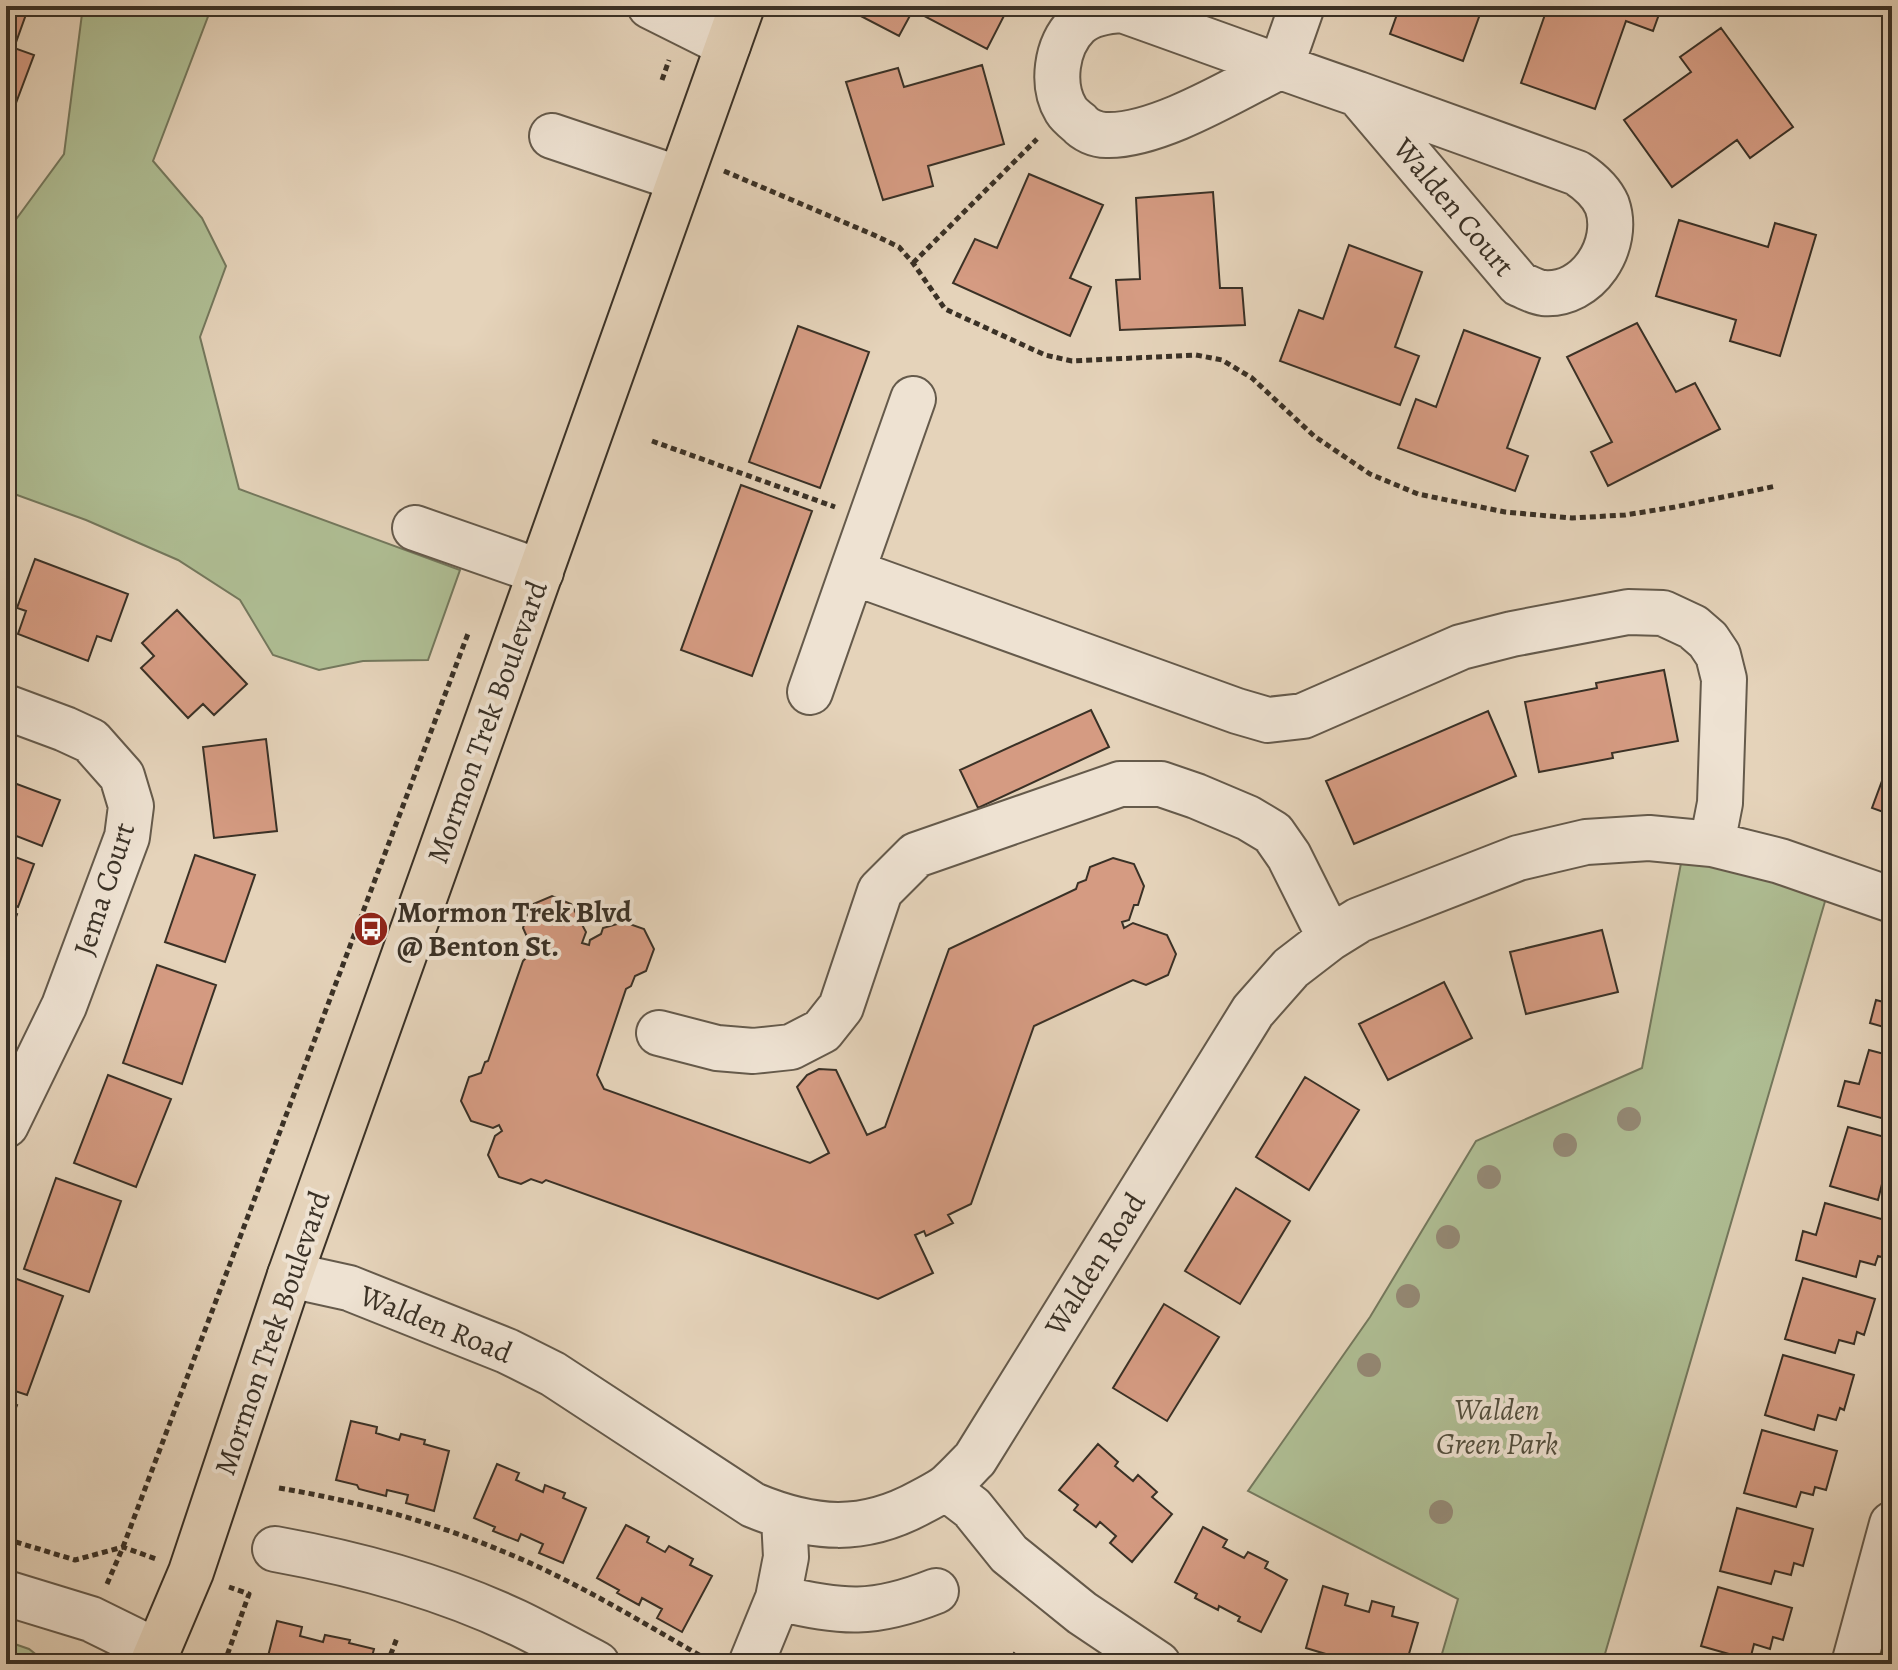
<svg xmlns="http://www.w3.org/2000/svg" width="1898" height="1670" font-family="Alegreya,serif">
<rect width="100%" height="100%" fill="#e5d3ba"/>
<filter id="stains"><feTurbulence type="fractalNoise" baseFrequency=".0025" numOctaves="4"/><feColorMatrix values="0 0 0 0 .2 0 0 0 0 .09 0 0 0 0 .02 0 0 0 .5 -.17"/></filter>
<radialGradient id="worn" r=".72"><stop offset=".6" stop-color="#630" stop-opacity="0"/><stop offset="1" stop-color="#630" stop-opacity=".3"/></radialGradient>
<!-- green -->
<path fill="#afbe94" stroke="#74785d" stroke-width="2" d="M83,6h129l-59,155 49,57 24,48 -26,71 39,152 221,81 -32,90 -65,1 -44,9 -46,-15 -33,-55 -62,-40 -92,-40 -80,-29v-258l58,-79z
M1682,858l36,4 108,36 -224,766h-163l19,-65 -210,-108 122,-174 106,-176 166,-73z
M6,1641l23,8 19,15h-42z"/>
<!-- building -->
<path fill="#d59b82" stroke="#3a3126" stroke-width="2" d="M6,6h23l-15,42 20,7 -18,48 -10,-4z
M859,6h150l-22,43 -74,-39 -14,26 -44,-23z
M1400,6h83l-20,55 -73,-27z
M1548,6h114l-9,25 -27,-10 -31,88 -74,-26z
M1721,28l72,99 -43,31 -13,-18 -65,47 -48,-67 67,-48 -11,-15z
M982,65l22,79 -76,22 5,20 -50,14 -37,-118 52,-14 6,19z
M1029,174l74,31 -33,73 21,9 -21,49 -117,-53 22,-44 22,9z
M1213,192l7,96h22l3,37 -125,5 -4,-50 24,-1 -4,-81z
M1679,220l89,27 7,-24 41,12 -36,121 -50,-15 6,-21 -80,-24z
M1349,245l73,27 -27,75 24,9 -19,49 -120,-44 19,-51 24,9z
M1637,323l39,69 19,-9 25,46 -112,57 -17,-34 21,-10 -45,-85z
M798,326l71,26 -49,136 -71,-26z
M1464,330l76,28 -33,90 21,8 -13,35 -117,-43 18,-49 20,8z
M741,485l71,26 -60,165 -71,-26z
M35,559l93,35 -17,47 -14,-5 -9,25 -70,-27 8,-23 -9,-3z
M177,610l70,74 -33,31 -11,-11 -15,14 -47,-50 13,-12 -12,-13z
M1664,670l14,71 -66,12 1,5 -74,14 -14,-70 72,-14 -1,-5z
M1091,710l18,37 -131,61 -18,-38z
M1488,711l28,65 -162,68 -28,-63z
M266,739l11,92 -63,7 -11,-91z
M1892,754v61l-20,-7z
M6,780l54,20 -18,46 -28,-11 -7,19 27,10 -16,43 -12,-5z
M195,855l60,20 -30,87 -60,-20z
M1113,858l21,6 10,22 -6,19h-4l-5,15 -7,2 2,6 9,-5 34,12 9,19 -8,21 -22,10 -13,-5 -99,46 -63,178 -23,11 5,8 -27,13 -2,-5 -9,4 18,38 -55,26 -332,-119 -4,3 -11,-4 -10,5 -22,-7 -11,-22 7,-19 7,-5 -3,-6 -6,3 -22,-7 -10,-20 8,-24 12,-4 4,-11 3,-1 35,-100 2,-2 3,-8 -3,-3 3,-9 -5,-11 8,-23 21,-9 19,8 15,28 -4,11 7,2 1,-5 11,-6 2,-6 21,-6 20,7 10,20 -8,22 -11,5 -4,10 -5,3 -29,86 7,14 206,74 19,-10 -32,-66 10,-12 12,-6 17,1 31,65 18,-8 64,-178 127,-60 2,-6 8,-3 4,-13z
M6,910l11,4 -11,30z
M1602,930l16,62 -92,22 -16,-62z
M157,965l59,20 -34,99 -59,-21z
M1444,982l28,56 -84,42 -29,-56z
M1876,1000l15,4 1,-4v33l-8,-2v-4l-14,-4z
M1869,1050l23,6v65l-54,-15 7,-25 14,3z
M108,1075l63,24 -35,88 -62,-24z
M1305,1077l54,33 -50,80 -53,-33z
M1848,1127l44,12v48l-10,-3 -4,16 -48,-14z
M56,1178l65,23 -32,91 -65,-23z
M1236,1188l54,33 -50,83 -55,-33z
M1825,1203l67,19v11l-7,25 -7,-2 -3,9 -15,-4 -4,16 -60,-17 7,-29 13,4z
M6,1275l57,21 -36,99 -21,-7z
M1803,1278l72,21 -11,36 -7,-3 -3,12 -15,-4 -4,13 -50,-14z
M1164,1304l55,33 -52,84 -54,-33z
M1783,1355l71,20 -10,35 -4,-2 -4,12 -18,-5 -4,15 -49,-15z
M6,1401l11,4 -11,29z
M351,1421l26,6 -1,6 23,7 2,-6 24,6 -1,4 25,7 -15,60 -28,-8 2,-8 -21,-5 -1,6 -27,-7 -2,-4 -21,-5z
M1762,1430l75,21 -11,39 -11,-3 -2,8 -12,-3 -5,15 -52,-14z
M1098,1444l20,18 -3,4 18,15 5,-6 19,17 -5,5 20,17 -40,48 -22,-19 6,-7 -16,-14 -4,5 -22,-17 4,-5 -19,-15z
M497,1464l22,9 -3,7 27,12 2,-7 20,8 -2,5 23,10 -23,55 -24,-10 4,-9 -22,-10 -3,7 -25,-10 2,-4 -21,-9z
M1737,1508l76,21 -10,37 -9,-3 -3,12 -16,-4 -4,13 -51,-13z
M626,1525l23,12 -2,5 18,10 4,-6 24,13 -3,6 22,11 -30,56 -25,-14 5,-9 -20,-11 -3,7 -22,-12 2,-3 -22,-12z
M1203,1527l24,13 -4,7 21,11 4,-6 20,10 -3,6 22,12 -26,52 -23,-11 2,-4 -21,-11 -1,4 -23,-12 2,-4 -22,-12z
M1323,1586l25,8 -3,11 24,7 3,-11 22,6 -2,9 26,7 -12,41h-32l-16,-5 -2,5h-8l-20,-6 1,-3 -23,-7z
M1718,1587l74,21 -9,32 -10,-3 -3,12 -16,-5 -4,16 -49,-14z
M277,1621l25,6 -2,9 23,6 2,-7 25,5 -1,3 25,6 -4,15h-104z
M1014,1653l15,11h-23z"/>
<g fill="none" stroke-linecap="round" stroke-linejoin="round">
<!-- minor casing -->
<g stroke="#655a4b" stroke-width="48">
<path id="minor" d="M650,6l78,39
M1302,6l-21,60c-46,23 -124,71 -175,69 -10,0 -21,-5 -27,-12 -5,-4 -10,-8 -13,-13 -15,-25 -10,-64 11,-85 12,-12 29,-14 45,-15 79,28 157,57 236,84
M1358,94l219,79c12,8 24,18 30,32 14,40 -19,92 -64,88 -8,-1 -16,-6 -24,-9z
M552,136l128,43
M913,399l-61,173 385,139 31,9 35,-4 158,-69 51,-13 116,-22 35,1 30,14 15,13 10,15 6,24 -4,124 -8,41
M415,528l126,44
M810,692l42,-120
M6,707l59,22 26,12 31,35 9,30 -4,31 -63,169 -58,119
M659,1033l58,15 36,3 38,-4 31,-16 19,-24 39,-116 36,-36 204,-71h41l35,12 52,22 25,15 16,23 41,82
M290,1275l59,13 158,63 46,23 200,131c60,25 110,29 168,-3 9,-5 20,-10 27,-16 10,-9 18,-18 27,-27l278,-448 38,-43 39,-30 29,-18 159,-62 68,-16 63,-4 63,6 68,17 112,39
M946,1488l26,20 37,46 73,59 76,51
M275,1549c83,15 165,37 241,73 27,13 54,28 81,42
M6,1593l85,26 65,32
M778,1598c65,15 95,18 158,-7
M751,1664l27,-66 8,-41 -2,-39
M1854,1664l38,-140"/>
</g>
<!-- major casing -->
<g stroke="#3a3126" stroke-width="48">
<path id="major" d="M152,1664l39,-92 99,-297 452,-1269"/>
</g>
<!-- path -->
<path stroke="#3a3126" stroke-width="5" stroke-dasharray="6 4" stroke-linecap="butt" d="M662,80l7,-20
M724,171l150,64 25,12 14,16 32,46 100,46 27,6 124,-6 26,5 30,18 62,58 56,38 48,20 87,18 67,6 53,-3 50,-8 101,-21
M913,263l124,-124
M652,441l183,66
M279,1488c77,13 151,33 223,63 72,29 139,71 206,109l3,-4
M6,1539l69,21 48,-13 33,12
M107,1584l16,-37 346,-916
M224,1664l25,-70 -20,-7
M387,1664l10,-26"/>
<!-- minor -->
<use href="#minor" stroke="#eee2d2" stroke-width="44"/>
<!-- major -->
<use href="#major" stroke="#e5d3ba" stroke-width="44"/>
</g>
<!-- trees -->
<g fill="#948975">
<circle cx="1629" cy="1119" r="12"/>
<circle cx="1565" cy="1145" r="12"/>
<circle cx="1489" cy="1177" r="12"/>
<circle cx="1448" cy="1237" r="12"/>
<circle cx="1408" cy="1296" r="12"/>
<circle cx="1369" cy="1365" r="12"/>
<circle cx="1441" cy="1512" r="12"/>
</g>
<!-- icons -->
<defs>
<g id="bus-disc" transform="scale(1.8)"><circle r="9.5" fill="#8f2418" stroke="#eee2d2"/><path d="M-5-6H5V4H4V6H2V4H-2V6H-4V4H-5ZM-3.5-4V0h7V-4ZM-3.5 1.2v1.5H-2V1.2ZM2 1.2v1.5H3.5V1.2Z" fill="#fff"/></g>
</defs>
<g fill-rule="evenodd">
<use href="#bus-disc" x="371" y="929"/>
</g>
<g text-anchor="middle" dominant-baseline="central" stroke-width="8" stroke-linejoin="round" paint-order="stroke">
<!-- street labels -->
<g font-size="30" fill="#3a3126" stroke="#eee2d2">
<text transform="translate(1454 207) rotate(50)">Walden Court</text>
<text transform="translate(487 722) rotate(-70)">Mormon Trek Boulevard</text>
<text transform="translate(104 889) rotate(-72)">Jema Court</text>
<text transform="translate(1095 1264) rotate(-58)">Walden Road</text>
<text transform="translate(436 1324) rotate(22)">Walden Road</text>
<text transform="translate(272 1333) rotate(-71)">Mormon Trek Boulevard</text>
</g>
<!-- poi labels -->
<g font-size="30" font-weight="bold" fill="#3a3126" stroke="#eee2d2" text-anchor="start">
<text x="397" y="912">Mormon Trek Blvd<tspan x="397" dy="34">@ Benton St.</tspan></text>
</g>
<!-- park labels -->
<g font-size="30" font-style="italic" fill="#514d3c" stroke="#eee2d2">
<text x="1497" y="1410">Walden<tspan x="1497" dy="34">Green Park</tspan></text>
</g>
</g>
<!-- margin -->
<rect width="1898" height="1670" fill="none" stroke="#e5d3ba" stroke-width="32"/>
<rect x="8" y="8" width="1882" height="1654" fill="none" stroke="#3a3126" stroke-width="4"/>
<rect x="16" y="16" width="1866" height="1638" fill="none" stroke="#3a3126" stroke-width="2"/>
<rect width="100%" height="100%" filter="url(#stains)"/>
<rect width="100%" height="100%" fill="url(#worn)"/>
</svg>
